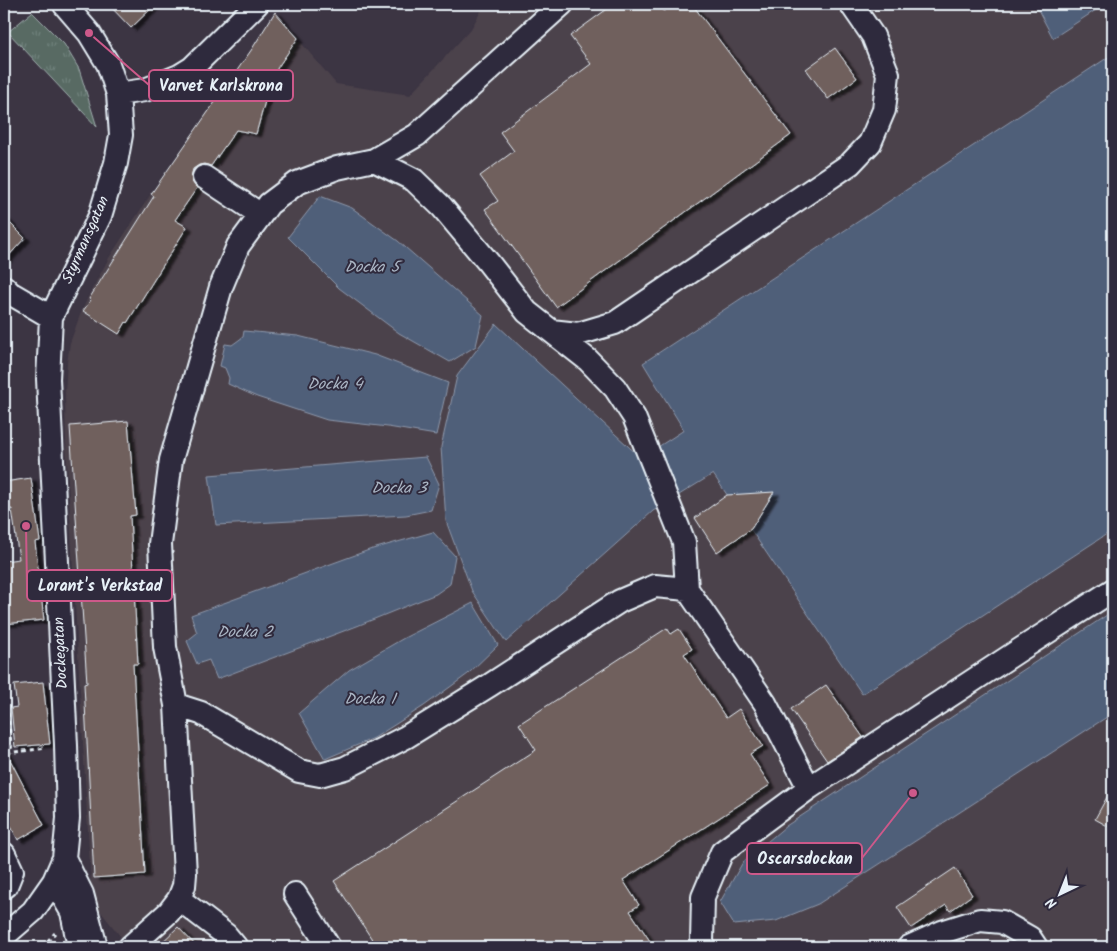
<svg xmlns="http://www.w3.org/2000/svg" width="1117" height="951" font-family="Kalam,sans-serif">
<defs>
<pattern id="grass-tufts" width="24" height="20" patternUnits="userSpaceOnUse" patternTransform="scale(1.25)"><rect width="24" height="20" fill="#586b64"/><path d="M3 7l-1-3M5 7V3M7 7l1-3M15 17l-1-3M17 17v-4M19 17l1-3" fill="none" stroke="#70817b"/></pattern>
<filter id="shadow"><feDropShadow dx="5.5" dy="3" stdDeviation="1" flood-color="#0009"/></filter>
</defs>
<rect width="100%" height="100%" fill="#3c3543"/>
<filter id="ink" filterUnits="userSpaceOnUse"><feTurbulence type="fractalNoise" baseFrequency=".02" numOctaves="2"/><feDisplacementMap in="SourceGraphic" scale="10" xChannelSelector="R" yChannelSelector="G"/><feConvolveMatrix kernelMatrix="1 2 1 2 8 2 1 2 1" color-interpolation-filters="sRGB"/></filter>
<g filter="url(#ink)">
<!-- built -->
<path fill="#4c424b" d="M485,4h550l18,33 52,-33h8v50l-470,309 42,67 -44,29 -200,-12 5,74 26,70 35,51 146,-131 60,-37 149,220 251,-164v417h-984l-28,-35 -8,-11 -2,-18 -25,-438 -1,-52 2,-30 3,-20 10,-28 10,-22 19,-35 42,-64 101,-145 23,-37 61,72 74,11 61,-66z"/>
<!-- grass -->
<path fill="url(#grass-tufts)" stroke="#a0aeae" d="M32,12l32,32 15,25 18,58 -89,-95z"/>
<!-- water -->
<path fill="#505e79" stroke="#8d99ac" d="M1035,4h70l-52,34z
M1113,54v476l-251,164 -149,-220 -60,37 -147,131 -34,-51 -26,-70 -5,-74 16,-71 39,-52 145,134 43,-28 -41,-67z
M320,196l32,12 46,33 85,74 -7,31 -26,16 -51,-29 -60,-45 -51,-51z
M244,331l54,5 77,19 73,28 -12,52 -48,-8 -61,-7 -70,-23 -29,-13 1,-6 -4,-10 -5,-2 5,-22 7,1 11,-8z
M426,457l13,27 -8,26 -25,5 -190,10 -7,-50z
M433,532l22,24 -5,28 -14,10 -79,32 -140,53 -8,-19 -12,4 -10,-23 10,-8 -6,-18 178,-65z
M473,603l25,42 -30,29 -44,32 -50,32 -49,21 -26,-46 50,-43 55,-32z
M1113,611v102l-295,191 -42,17 -42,4 -14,-23 23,-40 43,-36z"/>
<!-- building -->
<path fill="#70605d" stroke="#e8f1f8" filter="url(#shadow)" d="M108,4h48l-25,24z
M614,4h45l5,7 10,-7h18l99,131 -235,172 -71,-98 13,-8 -18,-25 34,-25 -14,-19 91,-68 -21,-28z
M275,12l23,26 -20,29 -8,16 -14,51 -20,-4 -25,36 -7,-2 -5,1 -6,4 -2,8 2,6 4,5 -22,32 12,7 -60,96 -1,-1 -7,12 -36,-23 8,-11 -2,-1 65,-103 -3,-2 101,-145z
M835,48l22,30 -29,21 -22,-30z
M4,217l21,21 -21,23z
M128,421l8,94 -6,1 8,148h-5l12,210 -51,4 -10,-194 3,-1 -17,-257z
M31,478l9,63 -5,1 9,78 -40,4v-63l15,-2 -7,-50 -8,1v-28z
M774,492l-23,37 -34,23 -22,-34 32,-23z
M667,628l4,6 8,-5 13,20 -8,5 42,64 13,-9 24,37 -13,8 20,31 -147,95 16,25 -9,6 24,36h-277l-43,-66 202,-131 -17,-26z
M43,682l7,62 -35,3 -4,-39 6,-1 -3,-22z
M826,685l37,52 -36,24 -36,-52z
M4,748l40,77 -26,15 -14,-27z
M1113,786v43l-18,-10z
M955,868l17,27 -22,16 -4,-6 -35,23 -14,-21z
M178,927l19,20h-40z"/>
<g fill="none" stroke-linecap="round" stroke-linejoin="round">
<!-- minor casing -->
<g stroke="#e8f1f8" stroke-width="26">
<path id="minor" d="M118,94l27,-4 34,-14 13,-8 65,-64
M374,160l40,20 28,27 46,55 39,50 61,48 27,28 19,29 50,125 3,47 78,114 44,85
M204,177l57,38
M4,287l6,6 41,24
M551,331l27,3 37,-11 235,-159 20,-21 14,-33 4,-36 -15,-38 -22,-32
M176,705l25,8 98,58 21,4 25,-7 61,-31 84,-52 130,-84 35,-15 32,3
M4,854l8,17 -6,15 -2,1
M64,858l18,36 14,53
M54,881l18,31 7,35
M295,894l34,53
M4,936l29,-25 21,-30 10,-23 4,-40 -2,-73 -18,-366 3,-62 49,-101 16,-53 5,-28 -3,-41 -10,-30 -19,-31 -25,-29
M130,947l39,-35 10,-13
M236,947l-10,-12 -47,-36 5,-13 1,-12 -9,-169 -11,-58 -5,-103 11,-84 50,-173 17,-41 31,-42 28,-21 40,-15 37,-8 43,-25 145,-131
M704,947l-2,-5 1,-45 19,-45 87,-64 209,-137 95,-61
M909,947l33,-15 38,-12 22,2 28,16 6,9"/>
</g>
<!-- path -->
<path stroke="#e8f1f8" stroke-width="3" stroke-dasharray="4 4" stroke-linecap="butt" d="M7,705l5,48
M7,753l39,-5
M42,947l13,-14"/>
<!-- minor -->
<use href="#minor" stroke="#2f2a3d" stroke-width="22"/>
</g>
</g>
<g text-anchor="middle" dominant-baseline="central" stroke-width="4" stroke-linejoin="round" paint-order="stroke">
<!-- street labels -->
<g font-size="15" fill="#e8f1f8" stroke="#2f2a3d">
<text transform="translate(86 240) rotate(-66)">Styrmansgatan</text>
<text transform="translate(61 653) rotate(-93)">Dockegatan</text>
</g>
<!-- water labels -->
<g font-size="16" font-style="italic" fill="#abb6c5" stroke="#2f2a3d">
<text x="372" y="267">Docka 5</text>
<text x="335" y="384">Docka 4</text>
<text x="399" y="488">Docka 3</text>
<text x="245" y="632">Docka 2</text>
<text x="370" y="699">Docka 1</text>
</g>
</g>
<!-- callouts -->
<path fill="none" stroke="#cd598a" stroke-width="2" d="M89 33L149 85M26 526L27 586M913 793L862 858"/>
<g fill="#cd598a" stroke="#2f2a3d" stroke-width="2">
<circle cx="89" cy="33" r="5"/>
<circle cx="26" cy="526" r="5"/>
<circle cx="913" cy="793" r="5"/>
</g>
<g fill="#2f2a3d" stroke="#cd598a" stroke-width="2">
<rect x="149" y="70" width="144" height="31" rx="5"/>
<rect x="27" y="570" width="145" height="31" rx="5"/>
<rect x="747" y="843" width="115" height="31" rx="5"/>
</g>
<g font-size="16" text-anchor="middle" font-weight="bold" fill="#e8f1f8">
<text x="221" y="91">Varvet Karlskrona</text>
<text x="100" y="591">Lorant's Verkstad</text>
<text x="805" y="864">Oscarsdockan</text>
</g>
<!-- margin -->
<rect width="1117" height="951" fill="none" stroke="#2f2a3d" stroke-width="20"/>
<rect x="10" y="10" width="1097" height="931" fill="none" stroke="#e8f1f8" stroke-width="2" filter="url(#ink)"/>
<!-- north arrow -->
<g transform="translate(1060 894) rotate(223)" stroke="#2f2a3d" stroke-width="4" paint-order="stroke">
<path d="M0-4L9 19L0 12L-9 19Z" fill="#e8f1f8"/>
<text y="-8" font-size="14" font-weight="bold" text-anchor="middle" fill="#e8f1f8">N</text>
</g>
</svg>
